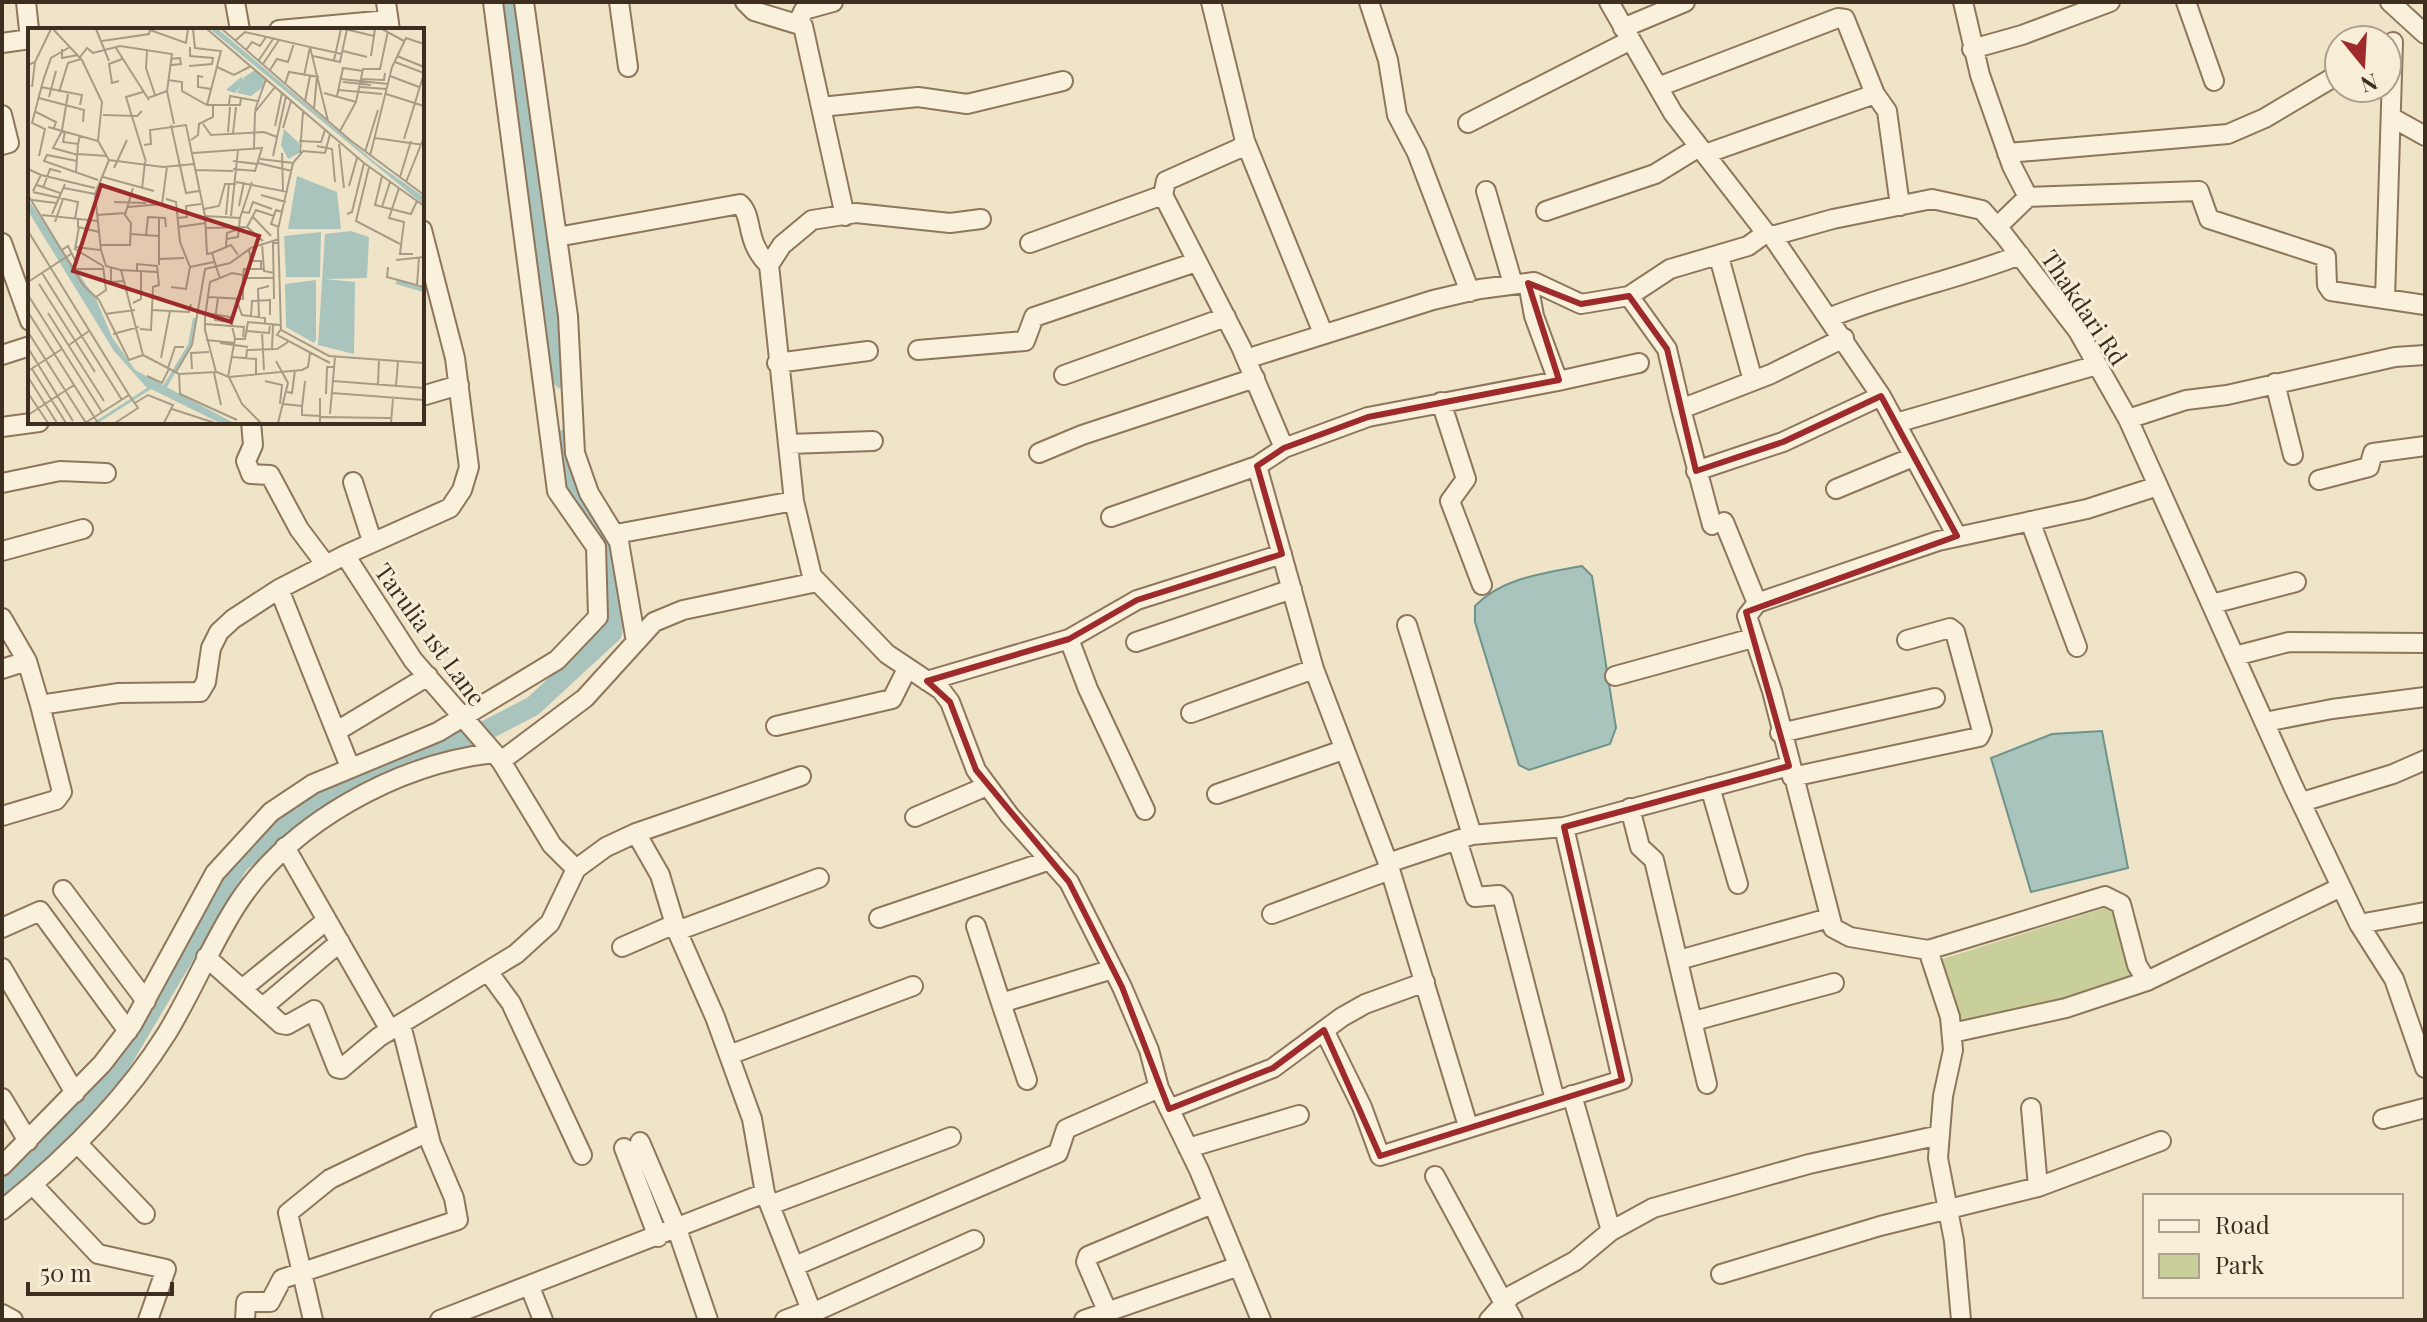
<svg xmlns="http://www.w3.org/2000/svg" width="2427" height="1322" font-family="'Playfair Display',serif">
<rect width="100%" height="100%" fill="#f0e4c8"/>
<!-- green -->
<path fill="#c9cf9b" d="M2108,907l8,4 16,65 -87,28 -82,17 -5,-3 -17,-52 1,-7z"/>
<!-- water -->
<path fill="#a9c4bc" stroke="#6f938a" stroke-width="2" d="M1582,566l10,10 24,152 -6,16 -81,26 -10,-5 -44,-143v-16c27,-28 69,-33 107,-40z
M2102,731l26,137 -97,24 -40,-134 61,-24z"/>
<g fill="none" stroke-linecap="round" stroke-linejoin="round">
<!-- canal -->
<path stroke="#a9c4bc" stroke-width="20" d="M510,2l53,377
M2,1188l47,-41 68,-78 122,-206 105,-81 133,-47 56,-29 79,-73 6,-49 -17,-49 -27,-41 -8,-55"/>
<!-- minor casing -->
<g stroke="#8d765c" stroke-width="22">
<path id="minor" d="M26,2l4,37
M235,2l5,28
M386,2l4,28
M524,2l44,314 7,137 14,40 30,49 17,100
M619,2l9,65
M745,2l9,9 49,15 42,190
M1211,2l34,139 -5,7 -74,33 -3,14 78,152 43,101 84,-31 190,-36 -24,-65 -6,-33
M1369,2l19,58 9,55 20,38 53,139
M1609,2l64,111 93,120 6,3 61,-17 99,-20 50,11 22,25 74,96 50,88 165,367 66,138 35,55 31,89
M1963,2l17,73 32,91 16,31 -31,30
M2186,2l28,79
M2390,2l35,32
M798,22l6,-12 29,-8
M1623,28l62,-26
M279,30l109,-10
M2,43l28,-4
M1972,49l50,-14 88,-33
M1658,87l180,-69 7,1 30,75 12,17 13,95
M821,107l97,-10 49,7 96,-23
M2,115l7,28 -7,2
M2391,117l34,19
M1468,123l163,-83
M1245,141l78,192
M2007,153l221,-19 37,-16 74,-44
M1705,154l170,-60
M1486,191l27,93
M2028,197l171,-6 10,28 117,38 1,28 4,6 94,14
M1546,211l109,-37 44,-27
M981,219l-31,4 -94,-10 -44,7 -30,25 -13,20 25,236 18,75 75,78 54,36 9,12 26,68 34,46 59,66 53,105 27,63 10,38 40,82 62,150
M1772,236l109,160 76,140
M557,237l183,-33c14,13 4,37 29,61
M2,243l28,78
M1030,243l133,-48
M1719,257l34,124
M1629,296l38,53 14,60
M2385,299l8,-257
M1831,317c62,-25 127,-38 189,-62
M918,350l107,-9 9,-24 162,-55
M2,355l28,-9
M1246,359l187,-59 47,-11 54,-7 47,22 48,-8 41,-27 78,-23 18,-13
M777,363l91,-12
M1064,375l162,-58
M1558,381l81,-18
M2275,383l18,72
M422,396l37,-11
M1441,402l25,77 -16,22 32,84
M2128,419l58,-19 41,-5 168,-38 30,-2
M251,422l2,23 -7,16 5,13 19,1 29,54 27,36
M1896,423l201,-58
M2,427l37,-5
M789,444l84,-3
M1039,453l43,-18 173,-57
M1257,466l57,203 74,194 80,263
M1696,471l87,-29 98,-46
M2319,480l50,-13 4,-14 52,-7
M353,482l19,59
M2,483l58,-12 46,2
M1836,489l77,-32
M1111,517l146,-51 27,-18
M2030,521l47,126
M1724,522l33,81
M1712,525l-31,-116 90,-35 73,-36
M616,534l178,-33
M2,551l81,-22
M345,555l68,105 88,101 51,84 24,24
M279,589l71,178
M2212,604l84,-22
M2,618l25,43 13,44 79,-12 81,-1 6,-10 5,-34 8,-16 14,-13 46,-30 66,-34 105,-47 12,-18 7,-23 -14,-109 -33,-128
M1407,625l65,210
M1069,639l19,50 57,121
M1136,642l156,-53
M2235,656l54,-14 136,1
M2,669l25,-8
M1615,676l138,-38
M927,681l142,-42 68,-39 145,-46
M1191,713l123,-44
M2265,722l67,-13 93,-12
M776,726l116,-27 15,-30
M337,731l91,-55
M1780,733l155,-35
M501,761l84,-63 69,-76 29,-12 134,-28
M1792,777l187,-40 3,-6 -27,-99 -5,-4 -43,12
M1710,787l28,97
M1217,794l126,-44
M2302,802l91,-28 32,-14
M1630,808l10,39 14,13 53,224
M2,816l54,-16 6,-8 -22,-87
M915,817l72,-31
M636,833l165,-57
M1457,840l18,57 24,-2 4,4 52,201
M285,847l105,183
M1388,863l84,-28 92,-8 225,-61
M63,890l83,111
M1272,914l118,-44
M879,918l171,-58
M2359,924l66,-12
M976,926l25,77
M2,928l38,-17 88,120
M677,931l142,-53
M622,947l53,-23
M1928,950l177,-54 16,8 16,61 10,16
M206,957l75,67 6,1 27,-15 23,58 4,1 38,-32 137,-83 34,-31 26,-54 30,-22 30,-14 24,42 17,56 38,86 37,102 13,74 50,127
M1679,960l150,-42
M2,968l73,125
M489,973l22,30 71,152
M242,989l85,-69
M263,1007l77,-65
M1694,1021l140,-38
M1324,1030l38,77 18,49 242,-76 -58,-253
M1952,1033l114,-25 81,-27 194,-94
M729,1055l184,-69
M1027,1080l-26,-77 112,-34
M1572,1095l39,136
M2,1098l26,43
M2031,1108l7,79
M1169,1109l104,-41 69,-51 23,-13 60,-22
M2383,1119l42,-11
M640,1142l37,87 31,91
M77,1143l68,71
M624,1148l34,89
M1188,1148l111,-33
M2,1166l100,-102 30,-39 83,-152 56,-61 42,-28 125,-52 119,-72 41,-43 -2,-70 -39,-56 -64,-489
M1435,1176l78,144
M33,1185l65,69 68,15 -18,51
M770,1205l181,-68
M2,1210c62,-50 122,-108 165,-177 25,-41 43,-86 69,-127 53,-83 161,-142 258,-153
M795,1266l263,-113 8,-24 93,-41
M1721,1274l159,-48 158,-39 123,-46
M530,1287l13,33
M812,1313l162,-73
M2,1314l11,6
M245,1320l1,-18h24l12,-23 176,-59 -4,-22 -23,-54 -30,-119
M313,1320l-25,-107 42,-34 98,-47
M440,1320l325,-127
M785,1320l26,-10
M1084,1320l155,-54
M1111,1320l-25,-58 2,-6 124,-52
M1489,1320l23,-25 63,-34 36,-30 42,-23 156,-44 131,-29
M1961,1320l-7,-79 -16,-83 5,-62 10,-46 -3,-33 -22,-67 -78,-13 -17,-9 -61,-237 -25,-75 10,-13 181,-62 149,-32 71,-23"/>
</g>
<!-- minor -->
<use href="#minor" stroke="#faf1dc" stroke-width="18"/>
</g>
<!-- marked area -->
<path fill="none" stroke="#9e2a2b" stroke-width="6" stroke-linejoin="round" d="M1528,283l53,21 48,-8 38,53 29,122 87,-29 98,-46 76,140 -211,76 43,154 -225,61 58,253 -242,76 -56,-126 -51,38 -104,41 -47,-122 -53,-105 -93,-112 -26,-68 -23,-21 142,-42 68,-39 145,-46 -25,-88 27,-18 84,-31 191,-37z"/>
<g text-anchor="middle" dominant-baseline="central" stroke-width="6" stroke-linejoin="round" paint-order="stroke">
<!-- street labels -->
<g font-size="24" fill="#3d2e20" stroke="#f7eed8">
<text transform="translate(2085 307) rotate(56)">Thakdari Rd</text>
<text transform="translate(431 634) rotate(54)">Tarulia 1st Lane</text>
</g>
</g>
<!-- overview -->
<g transform="translate(28 28)">
<rect width="396" height="396" fill="#f0e4c8"/>
<path d="M182,1h8l158,134 48,34v8zM227,42l9,7 -1,10 -12,9 -14,-3 4,-7 -6,7 -9,-3 15,-13 5,5 -3,-4zM256,101l15,14v10l-11,6 -7,-14zM269,148l40,16 4,37h-53zM0,171l68,100 16,38 23,33 99,53h-14l-69,-34 -53,34h-5l54,-35 -33,-37 -86,-140zM323,203l18,6 -2,41 -42,1 30,3 -1,72 -36,-9 7,-111zM293,204l-1,45h-34l-2,-41zM288,252v60l-2,3 -28,-16 -1,-43z" fill="#a9c4bc"/>
<path fill="none" stroke="#a9c4bc" stroke-width="4" d="M368,254l28,8M136,360l26,-43 5,-27"/>
<path fill="none" stroke="#a89b85" stroke-width="2" d="M25,1l29,31 20,42 -4,39 11,19 -14,34 6,56 5,16 15,4 22,85 36,19 38,-2 12,5 13,27 19,19M68,1l13,32M165,1l2,19 26,3 -14,54M179,1l157,134 60,43M194,1l128,111 74,55M317,1l29,7M354,1l22,12M122,2l36,13 2,-14h5M208,12l9,-8 65,15 18,74M74,13l47,-7 1,-5M88,20l33,52M34,21v9l16,-3M218,22l6,-8 8,4 6,-9M119,23l-1,17 9,27M315,23l24,6M285,28l27,6 7,-33M343,28l4,-27M369,28l27,11M52,29l7,-9 6,5 27,-7 52,8 -5,37M231,32l14,-21M306,32l7,-31M367,34l29,11 -20,66M235,36l16,-24M0,37l7,-3 16,-33M143,37l10,-1 -1,-6 -9,1M161,38l23,-2 1,-6 -23,-2v-9M189,39l17,8 17,-9M242,42l7,-11 11,3 6,-19M276,48l6,-29 32,7M362,48l29,11M175,49l-5,-1v11l13,2M313,51l47,5M333,51l23,1 1,-7M140,52l14,2v9l25,14h33l1,-7M91,53l-7,2 -3,-19 13,-5M315,54l28,3M257,56l4,-12 30,5M4,59l3,-25M13,59l41,8 -2,10M332,59l27,2M311,62l43,4M31,64l9,-29 13,-4M115,64l-17,5 20,65M296,65l32,9M358,66l38,12M309,68l6,-28 20,3M21,69l7,-26M11,70l45,12 -1,12M120,70l19,-7 7,33M277,73l5,-25M201,76l1,-8 27,5M286,81l3,-33M227,82l11,-31M8,84l20,10 -2,6M75,87l34,1 5,-5M175,96l8,11 53,-3 13,5M143,97l15,68 13,-2M247,98l7,-33M20,99l50,14M255,100l8,-27M34,102l6,-36M34,103l-9,17 25,7M37,103l-2,11 15,2 2,-9M312,103l16,-29 7,-33h17l8,-38M200,104l2,-25M205,105l3,-26M302,106l-5,19 -22,-2 -10,12 -15,66 3,101 48,26 95,7M347,110l49,7M163,112l7,-5 1,-11 14,-7v-11M271,113l22,1 4,-12M311,116l5,44M116,117l7,-1 -1,-14 36,-5 19,91 2,38 5,-1 8,26M289,118l15,3 3,33M226,120l1,-36 20,-25M337,124l13,-42M165,125l69,-5 -7,23 -22,-2M254,125l1,38M272,125l3,-41M50,126l29,2M11,128l6,-27 -13,-6 11,-42 8,-23 19,-11M245,128l13,-60M342,128l22,-89 14,-29 18,6M232,131l33,4M81,132l54,7 31,-3M49,133l-30,-6 -3,6 54,19M205,133l24,3M230,135l34,8M341,139l-13,54 44,23M86,140l13,-28M0,141l13,6 -8,16M167,142l38,1M48,144l2,-28M13,147l54,13M354,148l-7,29 36,9 6,-13M75,149l51,14M372,149l11,-36M208,154l52,10M378,154l18,-45M9,157l23,8M321,158l8,-28M15,160l7,-19 11,3M36,160l31,6M371,160l-10,30 15,4 -4,32h13M114,161l3,-27M5,164l45,10 -3,17M0,167l55,90 16,15 30,60 14,-5M233,167l25,7M138,171l10,3 4,40 10,25 -4,22 -15,-2M4,172l24,3M86,174l32,1M211,178l5,-24M100,179l34,-3 5,-37M354,179l8,-25M176,181l15,-3 6,-22h11M215,184l6,1 4,-11 19,7M24,186l13,-30M319,186l5,-2 12,-49M14,187l56,6M69,187l28,-2M198,187l3,-31M177,188l35,2 -2,19 -11,2M203,188l7,-66M225,189l18,19M149,190l10,-1 -1,-11 15,-2M212,190l12,-36M50,191v8l21,5M27,194l8,-23M51,199l-4,22 28,17M150,199l28,-4M219,199l9,-17 18,6M251,199l-8,-3 5,-14 6,2M178,200l41,-1 16,14M0,203l101,164 -44,28M102,206l29,2M118,207l2,-18 17,1 1,9M234,215l2,28 10,2M72,217h30l1,-22 -6,-8 8,-27M47,219l25,3M198,219l1,-14 17,-6M34,222l6,-4 9,18M221,222l2,11h10v8M184,225l19,-8 7,10M131,231l25,-1M368,232l28,-3M131,237v-47M162,239l24,-5M360,239l-1,10 37,10M83,240v14l14,-1M46,241h29M93,242l36,2M109,243v-7l20,2 2,19 -6,2 -2,43 -11,-1M14,245l80,127M215,247l1,-6h19M215,250h31M0,254l43,-28M11,256l56,88M389,257l2,-28M0,267l74,117M68,269l10,-7 -3,-24M180,269l35,2v-24l-11,-2 -22,9 -5,35v13l11,42M190,270l-3,22 14,2M208,271l6,16 23,3v6M246,271l-1,-56h5M105,275l8,-4v-27M123,282l38,2 2,-8M0,284l70,111M20,285l56,88M178,285l24,4 5,22M77,286l30,-4M223,288l1,-15 18,-1v15M231,289l-1,-28 11,-3M177,296l39,3 -1,10M253,301l-4,6 53,28M219,303l22,2 1,-7M0,304l58,91M234,304l2,38M85,306l26,-7M178,312l29,3M192,315l28,4M41,317l20,-14M0,320l45,73M244,321l1,-24M204,329l24,2v15M133,330l9,-47M218,331l1,-9 30,-1 11,-7M248,333l12,22 -10,40M140,340l7,-21h9M4,341l34,54M164,341l-1,-16 18,-1M0,343l34,-22M148,344l16,-27 13,-76 25,-6 21,-15 28,-9M186,345l7,32M151,346l1,20 57,26M119,348l15,7 7,-14M0,349l29,46M200,349l7,-38h10l3,-17 32,3M201,349l73,-7 6,-3 2,-14M237,353l17,4 -2,19M305,353l91,7M350,356l1,-25M368,358l2,-25M259,364l5,1 3,-23M0,365l20,30M304,365l92,7M298,366l1,-27h7M292,370v25M107,375l13,-8 25,10 -9,18M255,376l19,2v9l19,1M274,379l3,-26M144,381l43,14M302,386l5,-57M0,387l46,-30M293,389l70,1M87,395l23,-15 -9,-13M363,395l2,-25"/>
<path fill="#9e2a2b" fill-opacity="0.15" stroke="#9e2a2b" stroke-width="4" d="M73,157l158,51 -28,86 -158,-51z"/>
<rect width="396" height="396" fill="none" stroke="#3d2e20" stroke-width="4"/>
</g>
<!-- border -->
<rect width="2427" height="1322" fill="none" stroke="#3d2e20" stroke-width="8"/>
<!-- legend -->
<rect x="2143" y="1194" width="260" height="104" fill="#f7eed8" stroke="#ada18e" stroke-width="2"/>
<rect x="2159" y="1220" width="40" height="12" fill="#faf1dc" stroke="#ada18e" stroke-width="2"/>
<text x="2215" y="1234" font-size="24" fill="#3d2e20">Road</text>
<rect x="2159" y="1254" width="40" height="24" fill="#c9cf9b" stroke="#ada18e" stroke-width="2"/>
<text x="2215" y="1274" font-size="24" fill="#3d2e20">Park</text>
<!-- north arrow -->
<g transform="translate(2363 64) rotate(162)"><circle r="38" fill="#f7eed8" stroke="#ada18e" stroke-width="2"/>
<path d="M0-6L14 30L0 20L-14 30Z" fill="#9e2a2b"/>
<text y="-12" font-size="22" font-weight="bold" text-anchor="middle" fill="#3d2e20">N</text>
</g>
<!-- scale -->
<path d="M28 1282v12h144v-12" fill="none" stroke="#3d2e20" stroke-width="4"/>
<text x="40" y="1282" font-size="24" fill="#3d2e20" stroke="#f7eed8" stroke-width="6" paint-order="stroke">50 m</text>
</svg>
